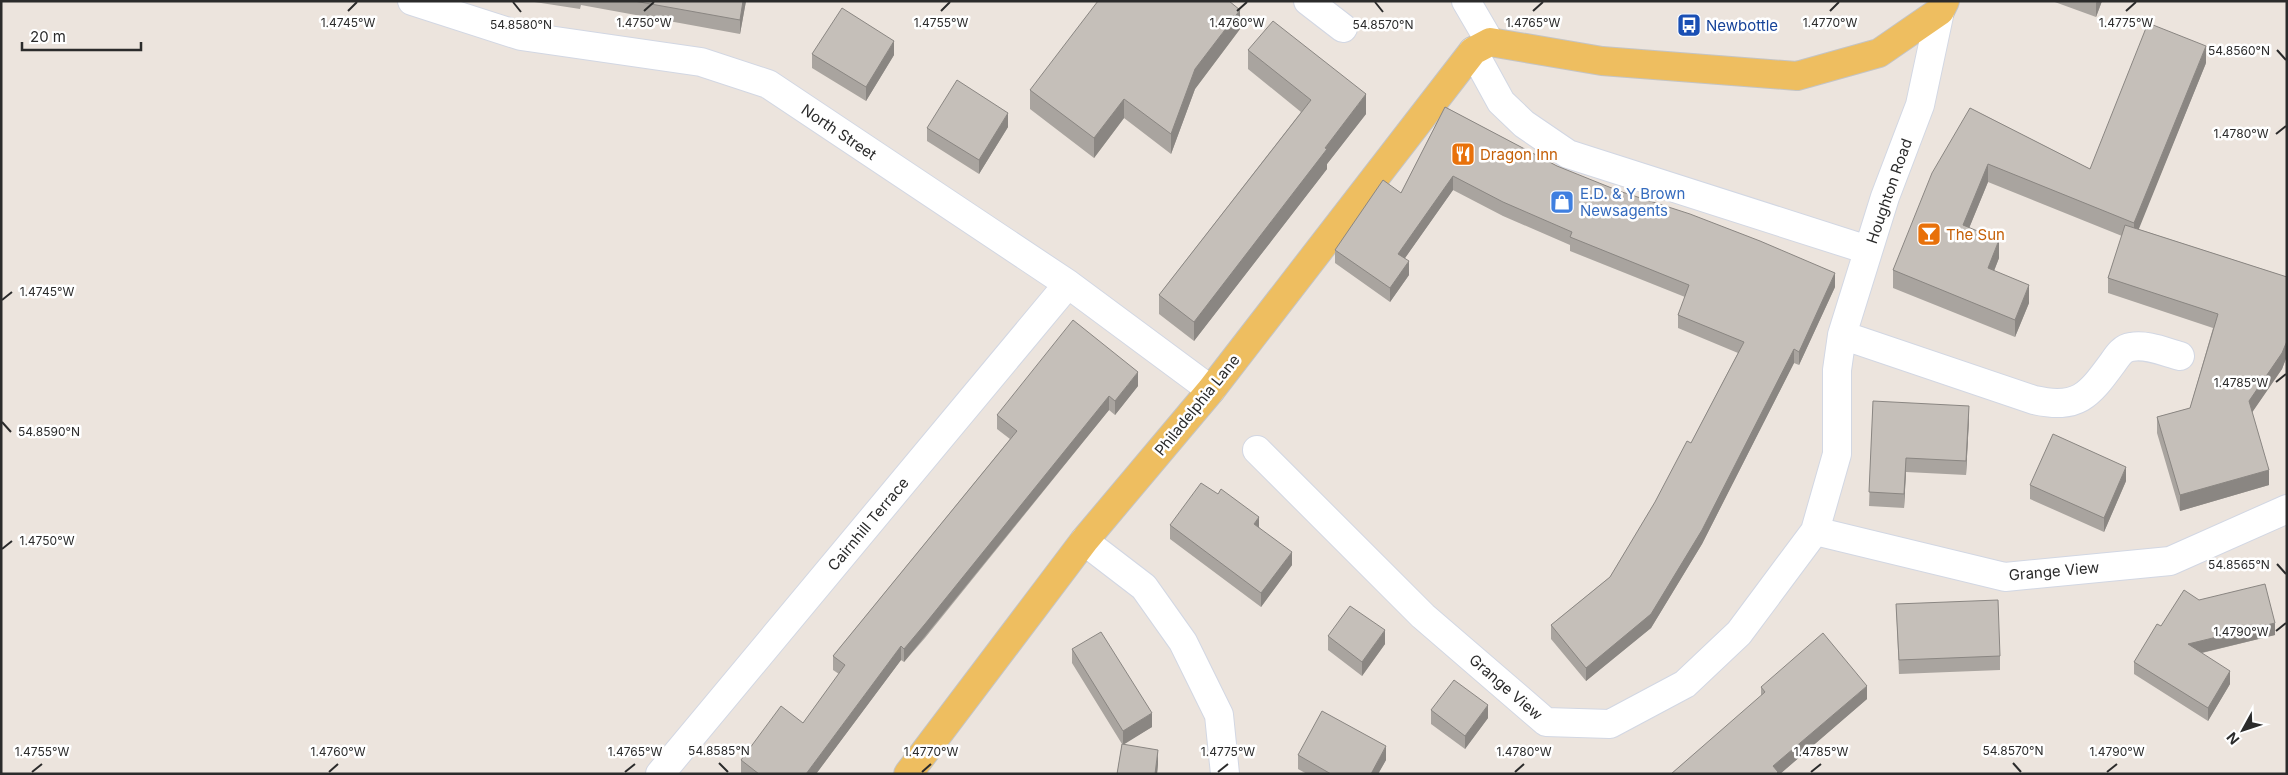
<svg xmlns="http://www.w3.org/2000/svg" width="2288" height="775" font-family="Inter,sans-serif">
<rect width="100%" height="100%" fill="#ece4dd"/>
<g fill="none" stroke-linecap="round" stroke-linejoin="round">
<!-- minor casing -->
<g stroke="#d2d7e3" stroke-width="30">
<path id="minor" d="M412,1l109,35 180,26 67,22 300,200 143,106
M1308,1l35,27
M1466,1l24,41
M1473,51l28,51 23,22 44,30 300,96
M1842,335l192,65c45,10 55,-5 80,-39 4,-6 9,-13 17,-14 16,-3 34,5 49,9
M1257,450l166,166 123,106 64,2 75,-40 54,-51 76,-102 22,-77v-84l5,-35 43,-138 35,-92 20,-94
M1815,531l190,46 165,-16 117,-52
M1084,541l60,46 39,55 36,73 6,59
M660,774l408,-490"/>
</g>
<!-- major casing -->
<g stroke="#c4c4c4" stroke-width="30">
<path id="major" d="M908,774l176,-233 127,-151 262,-339 17,-9 112,19 195,15 82,-23 61,-42 5,-10"/>
</g>
<!-- minor -->
<use href="#minor" stroke="#fff" stroke-width="28"/>
<!-- major -->
<use href="#major" stroke="#eebe60" stroke-width="28"/>
</g>
<!-- wall -->
<path fill="#a9a49f" d="M528,1h218l-6,33 -159,-29 -1,4z
M2052,1h50l-6,16z
M1240,29l-45,60 -24,65 -47,-36 -30,40 -64,-49v-19z
M1248,50l118,64 -39,50v5l-133,172 -35,-27v-19l142,-183 -53,-43z
M812,54l82,1 -28,46 -54,-33z
M2206,63l-68,166 149,48v79l-5,13 -30,43 17,73 -89,26 -23,-78v-16l33,-9 23,-80 -105,-35v-15l14,-42 -134,-54 -19,46 30,30 -5,13 35,32 -14,34 -122,-49v-18l77,-162 120,61z
M1445,107l112,59 278,121 -36,78 -5,-2 -92,181 -51,84 -65,53 -35,-42v-14l59,-48 81,-134 47,-90 -60,-25v-13l7,-18 -115,-46v-6l-67,-29 -50,-26 -48,68 4,17 -19,27 -55,-39v-13l66,-57z
M1008,127l-29,47 -52,-33v-13z
M1138,386l-23,29 -6,-5 -184,228 -21,24 -3,-2 -85,114h-75v-14l62,-37 36,-49 -6,-4v-14l177,-217 -13,-10v-14z
M1873,401l96,18 -3,56 -60,-3 -2,36 -35,-2z
M2126,481l-22,51 -74,-33v-14z
M1170,525l89,2 33,38 -31,42 -91,-68z
M2199,600l76,35 -73,18 28,31 -22,37 -74,-47v-12l27,-36z
M1896,604l104,52v14l-101,4z
M1328,636l57,8 -23,32 -34,-26z
M1072,649l80,78 -29,17 35,20 -1,10h-40l5,-30 -50,-81z
M1761,687l106,12 -87,75h-109l90,-77z
M1431,710l57,8 -23,31 -34,-25z
M1298,755l88,5 -8,14h-71l-9,-5z"/>
<!-- shaded-wall -->
<path fill="#8a8682" d="M743,1h3l-6,33v-14z
M2097,1h5l-6,16v-14z
M1240,10v19l-45,60 -24,65v-20l24,-65z
M894,41v14l-28,46v-14z
M2206,46v17l-72,178v-18z
M1366,94v20l-39,50v5l-133,172v-19l131,-174z
M1124,99v19l-30,40v-20z
M1008,113v14l-29,47v-14z
M1988,164v18l-25,61v-18z
M1453,176v14l-55,78v-14z
M1999,240v18l-11,28v-18z
M1409,261v14l-19,27v-14z
M1835,273v14l-36,78v-13z
M2029,285v18l-14,34v-17z
M2287,341v15l-5,13 -33,48v-16z
M1794,349v14l-92,181 -51,84 -65,53v-13z
M1138,372v14l-23,29v-14z
M1109,396v14l-205,252v-13z
M1969,406v13l-3,56v-14z
M1906,458v14l-2,36v-14z
M2126,467v14l-22,51v-14z
M2269,470v15l-89,26v-16z
M1259,517v14l-5,-7z
M1292,552v13l-31,42v-14z
M2275,623v12l-87,21v-12z
M1385,630v14l-23,32v-14z
M901,646v14l-85,114h-10z
M2230,671v13l-22,37v-13z
M1867,686v13l-87,75h-7v-8z
M1488,705v13l-23,31v-13z
M1152,713v14l-29,18v-14z
M1386,746v14l-8,14h-7z
M1158,750v14l-1,10h-2z"/>
<!-- building -->
<path fill="#c5bfb9" stroke="#8a8682" d="M634,1h109l-3,19z
M1098,1h131l11,9 -45,59 -24,65 -47,-35 -30,39 -64,-48z
M842,8l52,33 -28,46 -54,-33z
M1273,21l93,73 -41,54 2,1 -133,173 -35,-27 152,-195 -63,-50z
M2148,23l58,23 -72,177 -146,-59 -25,61 36,15 -11,28 41,17 -14,35 -122,-50 39,-97 38,-65 120,61z
M957,80l51,33 -29,47 -52,-32z
M1445,107l112,59 62,25 71,23 70,27 75,32 -36,79 -5,-3 -92,181 -51,84 -65,54 -35,-43 59,-48 45,-75 32,-61 4,2 53,-101 -66,-27 11,-30 -119,-48 2,-5 -69,-30 -50,-26 -55,78 11,7 -19,27 -55,-38 48,-70 18,13z
M2125,225l162,52v64l-5,12 -33,48 20,69 -89,25 -23,-78 33,-9 28,-94 -110,-36z
M1073,320l65,52 -23,29 -6,-5 -184,228 -21,25 -3,-3 -95,128h-47l-18,-14 40,-54 22,17 42,-58 -12,-9 184,-225 -20,-16z
M1873,401l96,5 -3,55 -60,-3 -2,36 -35,-2z
M2053,434l73,33 -22,51 -74,-33z
M1201,483l17,11 3,-5 38,28 -5,7 38,28 -31,41 -91,-68z
M2265,584l10,39 -87,21 42,27 -22,37 -74,-46 23,-38 4,2 23,-36 15,10z
M1998,600l2,56 -101,4 -3,-56z
M1350,606l35,24 -23,32 -34,-26z
M1101,632l51,81 -29,18 -51,-82z
M1823,633l44,53 -94,80 5,6 -2,2h-105l94,-82 -4,-5z
M1454,680l34,25 -23,31 -34,-26z
M1322,711l64,35 -15,28h-40l-33,-19z
M1122,744l36,6 -3,24h-38z"/>
<!-- ticks -->
<path fill="none" stroke="#2b2b2b" stroke-width="2" d="M513,2l8,10M1375,2l8,10M348,11l9,-9M644,11l10,-9M941,11l9,-9M1237,11l10,-9M1533,11l10,-9M1830,11l9,-9M2126,11l10,-9M2277,50l9,10M2276,134l10,-8M2,300l10,-8M2276,382l10,-8M2,422l9,10M2,549l10,-8M2277,564l9,10M2276,631l10,-8M719,763l9,9M2013,763l8,9M32,772l10,-8M329,772l9,-8M625,772l10,-8M922,772l9,-8M1218,772l10,-8M1515,772l9,-8M1811,772l10,-8M2107,772l10,-8"/>
<!-- icons -->
<defs>
<g id="bus-square" transform="scale(1.25)"><rect x="-9" y="-9" width="18" height="18" rx="4" fill="#1a4fb4" stroke="#fff"/><path d="M-5-6H5V4H4V6H2V4H-2V6H-4V4H-5ZM-3.5-4V0h7V-4ZM-3.5 1.2v1.5H-2V1.2ZM2 1.2v1.5H3.5V1.2Z" fill="#fff"/></g>
<g id="restaurant-square" transform="scale(1.25)"><rect x="-9" y="-9" width="18" height="18" rx="4" fill="#e8710a" stroke="#fff"/><path d="M-5-6h1v4h1v-4h1v4h1v-4h1v5L-1.5 .5V6h-2V.5L-5-1ZM5-6V6H3V1.5H1.5Q1.5-4 5-6Z" fill="#fff"/></g>
<g id="shop-square" transform="scale(1.25)"><rect x="-9" y="-9" width="18" height="18" rx="4" fill="#3f7fe0" stroke="#fff"/><path d="M-5-2.5h2.3a2.7 3.5 0 0 1 5.4 0H5L5.5 6h-11ZM-1.5-2.5h3a1.5 2.3 0 0 0-3 0Z" fill="#fff"/></g>
<g id="bar-square" transform="scale(1.25)"><rect x="-9" y="-9" width="18" height="18" rx="4" fill="#e8710a" stroke="#fff"/><path d="M-6-5H6L.8 .8V4.5H3.5V6h-7V4.5H-.8V.8Z" fill="#fff"/></g>
</defs>
<g fill-rule="evenodd">
<use href="#bus-square" x="1689" y="25"/>
<use href="#restaurant-square" x="1463" y="154"/>
<use href="#shop-square" x="1562" y="202"/>
<use href="#bar-square" x="1929" y="234"/>
</g>
<g text-anchor="middle" dominant-baseline="central" stroke-width="5" stroke-linejoin="round" paint-order="stroke">
<!-- transit labels -->
<g font-size="15" fill="#164399" stroke="#fff" text-anchor="start">
<text x="1706" y="25">Newbottle</text>
</g>
<!-- street labels -->
<g font-size="15" fill="#2b2b2b" stroke="#fff">
<text transform="translate(839 132) rotate(34)">North Street</text>
<text transform="translate(1889 191) rotate(-71)">Houghton Road</text>
<text transform="translate(1197 405) rotate(-51)">Philadelphia Lane</text>
<text transform="translate(868 524) rotate(-50)">Cairnhill Terrace</text>
<text transform="translate(2054 571) rotate(-5)">Grange View</text>
<text transform="translate(1506 687) rotate(41)">Grange View</text>
</g>
<!-- food labels -->
<g font-size="15" fill="#c56008" stroke="#fff" text-anchor="start">
<text x="1480" y="154">Dragon Inn</text>
<text x="1946" y="234">The Sun</text>
</g>
<!-- shop labels -->
<g font-size="15" fill="#366cbe" stroke="#fff" text-anchor="start">
<text x="1580" y="193">E.D. &amp; Y Brown<tspan x="1580" dy="17">Newsagents</tspan></text>
</g>
</g>
<g font-size="12" text-anchor="middle" fill="#2b2b2b" stroke="#fff" stroke-width="5" stroke-linejoin="round" paint-order="stroke">
<text x="348" y="27">1.4745°W</text>
<text x="644" y="27">1.4750°W</text>
<text x="941" y="27">1.4755°W</text>
<text x="1237" y="27">1.4760°W</text>
<text x="1533" y="27">1.4765°W</text>
<text x="1830" y="27">1.4770°W</text>
<text x="2126" y="27">1.4775°W</text>
<text x="521" y="29">54.8580°N</text>
<text x="1383" y="29">54.8570°N</text>
<text x="2239" y="55">54.8560°N</text>
<text x="2241" y="138">1.4780°W</text>
<text x="47" y="296">1.4745°W</text>
<text x="2241" y="387">1.4785°W</text>
<text x="49" y="436">54.8590°N</text>
<text x="47" y="545">1.4750°W</text>
<text x="2239" y="569">54.8565°N</text>
<text x="2241" y="636">1.4790°W</text>
<text x="719" y="755">54.8585°N</text>
<text x="2013" y="755">54.8570°N</text>
<text x="42" y="756">1.4755°W</text>
<text x="338" y="756">1.4760°W</text>
<text x="635" y="756">1.4765°W</text>
<text x="931" y="756">1.4770°W</text>
<text x="1228" y="756">1.4775°W</text>
<text x="1524" y="756">1.4780°W</text>
<text x="1821" y="756">1.4785°W</text>
<text x="2117" y="756">1.4790°W</text>
</g>
<!-- border -->
<rect width="2288" height="775" fill="none" stroke="#2b2b2b" stroke-width="5"/>
<!-- north arrow -->
<g transform="translate(2243 730) rotate(230)" stroke="#ffffff" stroke-width="4" paint-order="stroke">
<path d="M0-4L9 19L0 12L-9 19Z" fill="#2b2b2b"/>
<text y="-8" font-size="14" font-weight="bold" text-anchor="middle" fill="#2b2b2b">N</text>
</g>
<!-- scale -->
<path d="M22 42v8h119v-8" fill="none" stroke="#2b2b2b" stroke-width="2.5"/>
<text x="30" y="42" font-size="15" fill="#2b2b2b" stroke="#ffffff" stroke-width="4" paint-order="stroke">20 m</text>
</svg>
